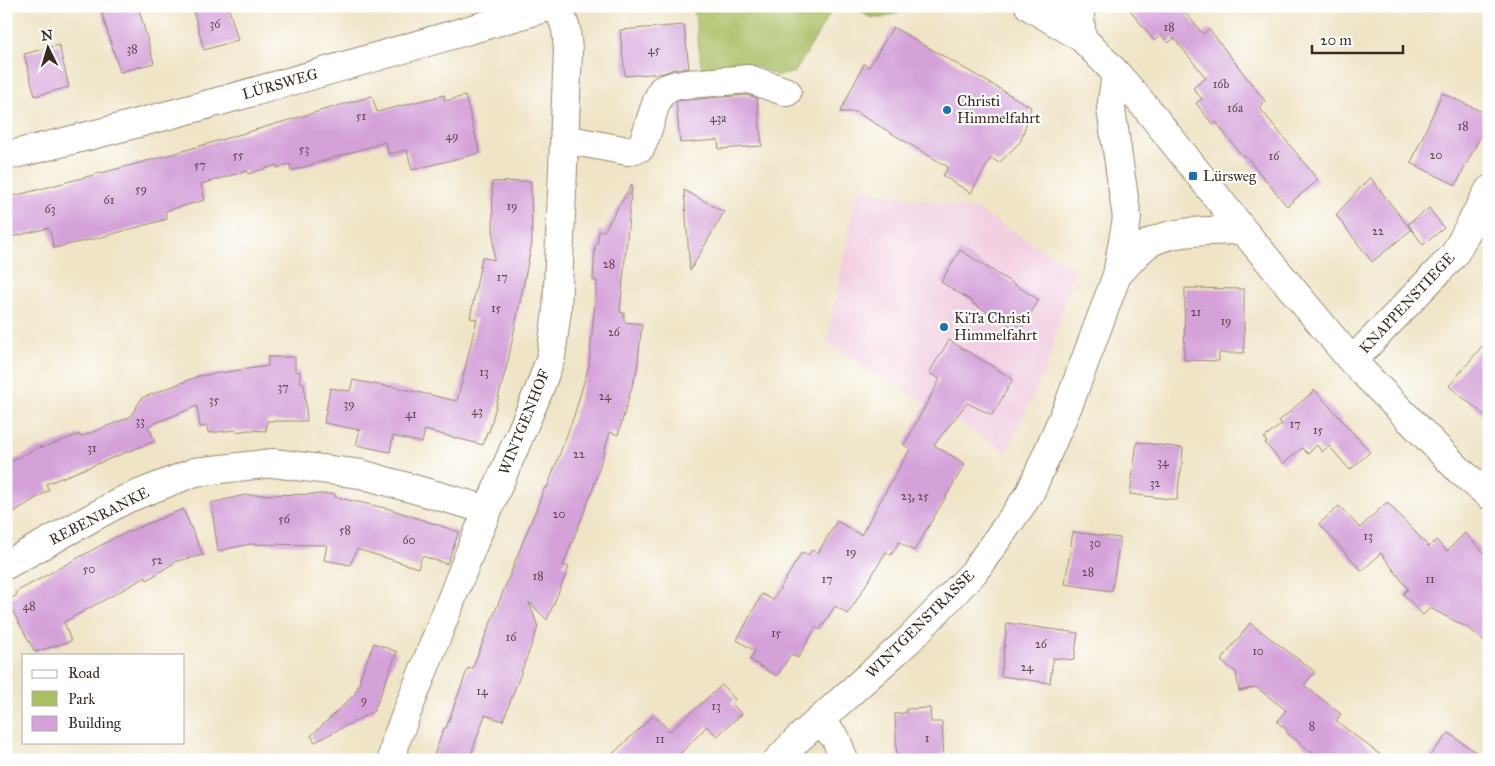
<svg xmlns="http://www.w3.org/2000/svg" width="1495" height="766" font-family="'IM FELL Great Primer',serif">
<rect width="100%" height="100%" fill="#fff"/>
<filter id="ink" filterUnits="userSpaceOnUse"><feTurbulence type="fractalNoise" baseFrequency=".02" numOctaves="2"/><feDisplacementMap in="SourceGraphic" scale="10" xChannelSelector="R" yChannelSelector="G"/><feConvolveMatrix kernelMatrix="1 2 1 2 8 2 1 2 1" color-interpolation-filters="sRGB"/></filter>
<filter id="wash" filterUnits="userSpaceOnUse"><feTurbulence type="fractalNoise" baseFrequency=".0096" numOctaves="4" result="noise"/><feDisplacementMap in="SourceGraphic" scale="20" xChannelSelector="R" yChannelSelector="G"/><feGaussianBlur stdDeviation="1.12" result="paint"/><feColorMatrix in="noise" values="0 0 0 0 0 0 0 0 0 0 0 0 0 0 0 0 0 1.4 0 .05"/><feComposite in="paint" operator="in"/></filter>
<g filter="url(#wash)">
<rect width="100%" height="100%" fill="#efe4c6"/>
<!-- built -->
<path fill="#f2cfe1" d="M857,188l120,22 97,58 -26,95 -41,89 -180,-109z"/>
<!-- green -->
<path fill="#a9bf64" stroke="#727441" d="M694,6h214l-2,4 -24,8 -13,-1 -14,-10 -22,1 -38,64 -17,4 -24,-11 -52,6z"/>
<g id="blocks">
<!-- building -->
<path fill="#d4a1d9" d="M118,6h20l16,57 -34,9 -19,-61z
M192,6h36l10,34 -34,10z
M1127,6h53l23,28 6,-5 56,72 -6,6 59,73 -31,26 -42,-51 -2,2 -27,-35 -3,3 -17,-22 6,-4 -9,-11 13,-10 -32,-40 -5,5 -8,-8 -7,6z
M684,25l5,43 -15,1 -10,4 -39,3 -5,-46z
M893,27l138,80 -10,34 -22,22 -8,-5 -20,35 -28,-17 5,-9 -92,-55h-16l24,-48 5,3z
M59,45l10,42 -34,9 -11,-42z
M1442,93l47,22v4l-33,66 -45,-22z
M444,95l1,6 20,-5 15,57 -68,17 -5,-20 -18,4 -4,-12 -94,29 -1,-7 -13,4v-3l-29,9 -1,-3 -46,13 4,16 -40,11 2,8 -65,18 -48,11 -5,-20 -43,10v-40l156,-41 210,-61 5,16z
M747,95l10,3 5,48 -43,3 -1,-9 -38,3 -4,-42z
M1370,177l41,53 -39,32 -36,-47z
M531,181l1,62 -24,118 -19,71h-2l-4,13 -58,-15 -3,13 -29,-7 -3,16 -34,-7 4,-15 -36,-7 6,-35 20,3 3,-11 37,7v-1l67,15 20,-82 -7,-1 12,-61 12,3 -2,-78z
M632,184l-12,128 4,1v9l18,2 -5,45 -19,66 -8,-3 -18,60 -29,73 6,2 -22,53 -18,-18 9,25 -35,94 -18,-6 -16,45h-37l12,-32h2l22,-60 4,1 73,-182 2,1 27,-72 15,-51 8,-84 -4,-1 2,-34 2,-1 2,-14h5z
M684,190l40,22 -34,59z
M1429,208l15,20 -21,17 -15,-21z
M960,250l79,50 -19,31 -48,-28 1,-1 -32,-20z
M1185,288l59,1v64h-25v8l-35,-1z
M1489,338v81l-40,-33z
M949,340l64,39 -21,36 -25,-12 -33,42 31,19 -51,87 -15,-9 -8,13 -5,-3 -38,62 -13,-8 -15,24 -4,-3 -18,31 -7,-4 -14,22 -27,-16 5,-9 -18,-11 25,-46 11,6 29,-48 6,3 4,-5 6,3 19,-32 24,14 49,-86 -6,-4 36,-66 -11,-6z
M268,357h27v14l5,1v10l4,1 3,38h-40l-1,10 -18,-1 -11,2 -1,-2 -28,3 -1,-7 -7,1 -3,-21 -49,20 7,15 -109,43 3,6 -43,27v-53l35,-18v2l39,-14v3l50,-20 12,-19 57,-22 69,-10z
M1315,390l55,62 -20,18 -21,-24 -7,6 -5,-7 -9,9 -6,-6 -19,16 -18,-21 2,-1 -3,-4 18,-14 -3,-3z
M1137,442l46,6 -2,25h-1l-3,27 -47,-6z
M335,494v3l55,12 69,23 -12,32 -25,-8 -4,12 -61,-19 -7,16 -26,-5 3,-15 -77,-1 -32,7 -7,-48 34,-8z
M1387,502l42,45 7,-7 11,11 18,-18 24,25v87l-19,-16 -40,-21 -7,7 -20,-21 5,-5 -27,-36 -19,18 -43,-47 20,-18 21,22z
M183,509l20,46 -26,6 -30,19 -1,-3 -82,45 7,19 -36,11 -28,-51 10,-6 -1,-3 100,-55z
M1073,532l47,6 -8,53 -47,-7z
M1007,623l71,10 -4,27 -21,-2 -3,25 -49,-7z
M1250,623l65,49 -11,13 37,29 -5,7 51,39h-65l-36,-28 1,-2 -10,-8 9,-12 -30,-23 -17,4 -3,-19 -15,-11z
M374,643l23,9 -23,59 -59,31 -4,-6 44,-42 5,-12v-5z
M722,685l13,14 -4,4 11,11 -25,22 -10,-10 -33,34h-68l48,-45 16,16z
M930,708l1,14h11l2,38h-47l-2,-46 11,-1v-4z
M1449,733l37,27h-60z"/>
</g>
</g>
<g filter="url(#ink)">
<use href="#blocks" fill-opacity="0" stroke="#958772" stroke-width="1"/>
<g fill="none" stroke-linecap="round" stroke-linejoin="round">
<!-- minor casing -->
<g stroke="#958772" stroke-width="30">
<path id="minor" d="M1029,6l53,32 34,35 32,37 95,120 109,131 108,110 29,24
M1079,6l3,32
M564,139l64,12 13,-4c9,-18 11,-39 21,-57l14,-5 73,-6 38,13
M6,156c184,-43 365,-98 546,-150
M1117,275c9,-9 17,-20 27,-28 20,-18 73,-16 99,-17
M1352,361l102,-106 35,-65
M6,565l120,-66 69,-27 78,-9 88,11 127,36
M820,720l16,19 8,21
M392,760l4,-20 78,-198 65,-152 12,-33 6,-47 11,-260 -2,-21 -8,-23
M778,760l18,-19 114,-102 64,-67 56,-79 40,-92 47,-126 10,-57 -16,-109 5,-36"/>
</g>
<!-- minor -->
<use href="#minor" stroke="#fff" stroke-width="28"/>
</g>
</g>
<!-- markers -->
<g fill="#1f6fb2" stroke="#fff" stroke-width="2">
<circle cx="947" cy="110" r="5"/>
<rect x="1188" y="171" width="10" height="10" rx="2.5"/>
<circle cx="944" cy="327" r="5"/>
</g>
<g text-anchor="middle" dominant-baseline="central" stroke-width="4.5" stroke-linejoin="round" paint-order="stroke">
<!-- number labels -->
<g font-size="12" fill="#61484d">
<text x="215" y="24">36</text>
<text x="1169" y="27">18</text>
<text x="132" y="49">38</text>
<text x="654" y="50">45</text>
<text x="1221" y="84">16b</text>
<text x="1235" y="108">16a</text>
<text x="361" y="116">51</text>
<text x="718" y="118">43a</text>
<text x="1463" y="126">18</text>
<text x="452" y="136">49</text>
<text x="304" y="149">53</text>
<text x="238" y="155">55</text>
<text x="1436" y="155">20</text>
<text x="1274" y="156">16</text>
<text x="200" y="165">57</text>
<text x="141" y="189">59</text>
<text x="109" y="200">61</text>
<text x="512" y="206">19</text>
<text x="50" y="209">63</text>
<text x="1378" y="231">22</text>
<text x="609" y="264">28</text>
<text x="502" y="277">17</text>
<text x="496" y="308">15</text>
<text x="1196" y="312">21</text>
<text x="1226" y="321">19</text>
<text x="614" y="332">26</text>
<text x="484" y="372">13</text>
<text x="283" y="387">37</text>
<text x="605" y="396">24</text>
<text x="214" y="400">35</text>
<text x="349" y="404">39</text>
<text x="477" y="411">43</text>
<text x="411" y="414">41</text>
<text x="140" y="421">33</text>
<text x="1295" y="424">17</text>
<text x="1318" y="430">15</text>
<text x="92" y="448">31</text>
<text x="579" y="454">22</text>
<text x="1163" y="462">34</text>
<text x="1155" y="483">32</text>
<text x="915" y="496">23, 25</text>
<text x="559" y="514">20</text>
<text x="284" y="519">56</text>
<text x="345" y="530">58</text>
<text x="1368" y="536">13</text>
<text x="409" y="540">60</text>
<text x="1095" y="543">30</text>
<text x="851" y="552">19</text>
<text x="157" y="560">52</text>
<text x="89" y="569">50</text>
<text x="1088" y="572">28</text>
<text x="538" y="576">18</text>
<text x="827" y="579">17</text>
<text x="1430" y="579">11</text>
<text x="29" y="606">48</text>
<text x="776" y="633">15</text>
<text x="511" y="637">16</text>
<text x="1041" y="644">26</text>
<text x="1258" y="651">10</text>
<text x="1027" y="667">24</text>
<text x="482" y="691">14</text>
<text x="364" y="700">9</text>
<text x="716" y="706">13</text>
<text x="1312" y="726">8</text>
<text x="927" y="738">1</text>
<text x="660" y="739">11</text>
</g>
<!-- street labels -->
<g font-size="15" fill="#3b2a1e" stroke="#fff">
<text transform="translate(280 84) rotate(-16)">LÜRSWEG</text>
<text transform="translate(1407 303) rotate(-47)">KNAPPENSTIEGE</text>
<text transform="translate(524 422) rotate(-68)">WINTGENHOF</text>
<text transform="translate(99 516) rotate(-27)">REBENRANKE</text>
<text transform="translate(920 624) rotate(-45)">WINTGENSTRASSE</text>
</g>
<!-- poi labels -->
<g font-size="15" fill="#3b2a1e" stroke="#fff" text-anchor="start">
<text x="957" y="101">Christi<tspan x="957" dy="17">Himmelfahrt</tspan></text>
<text x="1203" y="176">Lürsweg</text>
<text x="954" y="318">KiTa Christi<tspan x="954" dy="17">Himmelfahrt</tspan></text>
</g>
</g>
<!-- margin -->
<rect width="1495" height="766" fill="none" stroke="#fff" stroke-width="25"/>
<!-- legend -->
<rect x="22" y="654" width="162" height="90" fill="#ffffff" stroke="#b1aaa5"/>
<rect x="32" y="670" width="25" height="8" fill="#ffffff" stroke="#b1aaa5"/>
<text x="68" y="678" font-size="15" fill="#3b2a1e">Road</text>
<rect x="32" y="691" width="25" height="15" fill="#a9bf64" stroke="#b1aaa5"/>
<text x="68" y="704" font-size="15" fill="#3b2a1e">Park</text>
<rect x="32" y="716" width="25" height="15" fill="#d4a1d9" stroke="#b1aaa5"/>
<text x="68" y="728" font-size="15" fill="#3b2a1e">Building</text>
<!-- north arrow -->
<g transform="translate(48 48) rotate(355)" stroke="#ffffff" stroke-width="4" paint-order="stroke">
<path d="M0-4L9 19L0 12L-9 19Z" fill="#3b2a1e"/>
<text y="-8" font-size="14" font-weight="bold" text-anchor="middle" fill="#3b2a1e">N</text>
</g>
<!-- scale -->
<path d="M1312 45v8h91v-8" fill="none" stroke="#3b2a1e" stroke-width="2.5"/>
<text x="1320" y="45" font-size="15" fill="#3b2a1e" stroke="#ffffff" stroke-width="4" paint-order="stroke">20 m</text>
</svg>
